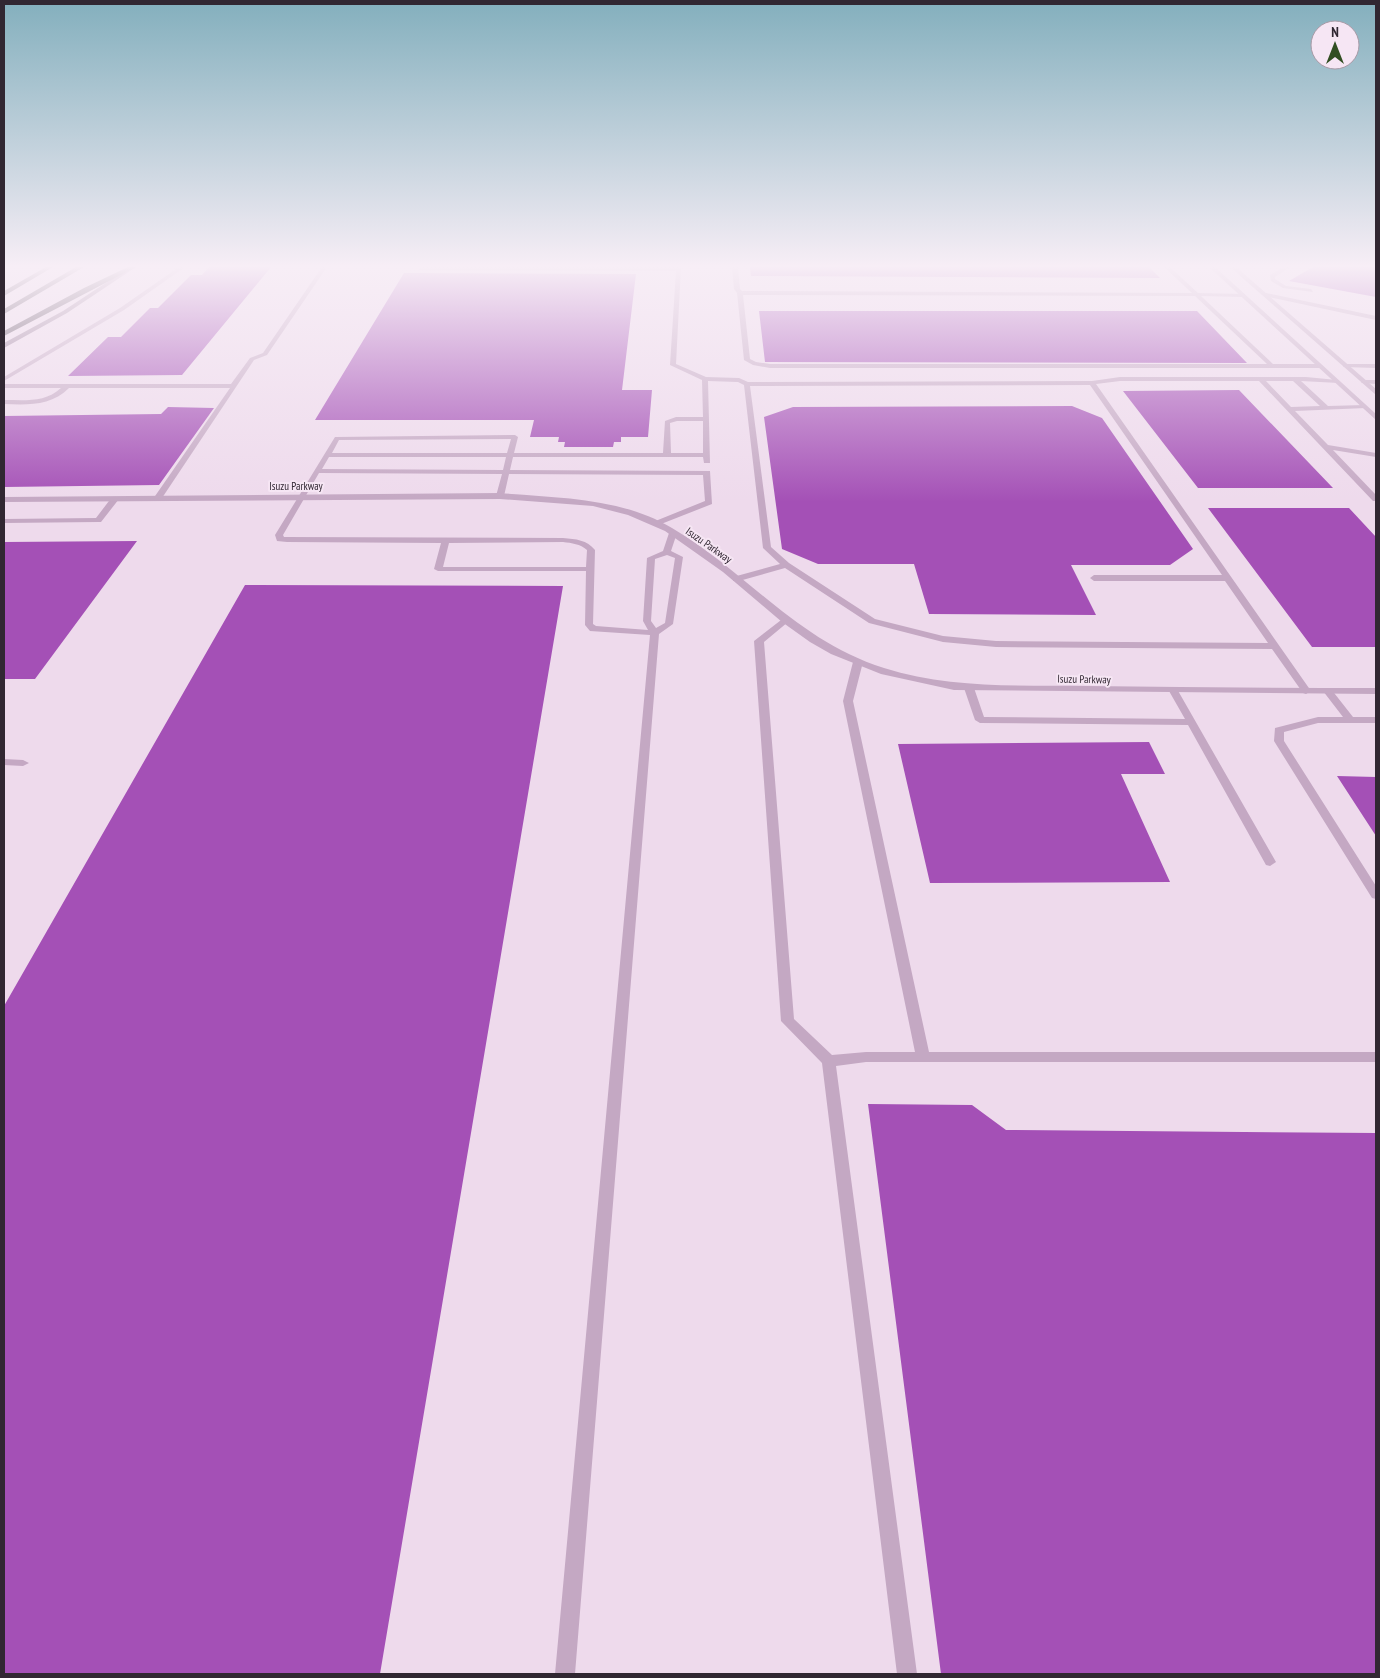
<svg xmlns="http://www.w3.org/2000/svg" width="1380" height="1678" font-family="'PT Sans Narrow',sans-serif">
<rect width="100%" height="100%" fill="#eedaec"/>
<!-- building -->
<path fill="#a450b6" d="M209,267h62l-89,108 -114,1 40,-39h13l29,-29h8l33,-33h11z
M750,267h399l11,11 -409,-2z
M1313,267h63v30l-87,-16z
M404,273l232,1 -14,116h30l-4,47h-27v5h-7l-1,5h-49l1,-5h-7l1,-5h-29l4,-17h-219z
M759,311h438l50,52 -482,-1z
M1239,390l94,98h-135l-75,-97z
M1072,406l30,12 91,131 -23,16h-99l25,50 -167,-1 -15,-50h-96l-36,-15 -18,-132 29,-10z
M168,407l46,1 -55,77 -155,2v-71l157,-2z
M1208,508h141l27,29v110h-64z
M137,541l-102,138h-31v-137z
M245,585l318,1 -183,1088h-376v-668z
M1149,742l16,32h-44l49,108 -240,1 -32,-139z
M1337,776l39,1v59z
M868,1104l104,1 34,25 370,3v541h-435z"/>
<g fill="none" stroke-linecap="round" stroke-linejoin="round">
<!-- service -->
<path fill="#c4a8c3" fill-rule="evenodd" d="M179,267h6l-61,43 -120,71v-4l116,-69z
M322,267h5l-60,88 -13,5 -94,141 -7,-2 77,-111h-161c-18,18 -41,17 -65,16v-4c20,0 41,3 57,-12h-57v-4h227l19,-26 13,-5z
M421,267h260l-5,97 30,13 33,1 9,4 344,-1 28,-4h186l31,3 3,2 -1,1 -38,-2 27,25 36,-1 3,2 -1,1 -71,3 33,34 48,8v4l-43,-7 43,45v6h-3l-114,-120h-139l-24,3 215,307 -5,3 -3,-1 -31,-44 -276,-2 -53,-5 -74,-19 -84,-55 -46,13h-6v-4l47,-13 -17,-16 -19,-163 -6,-3 -30,-1 2,82h-6l-1,-6h-190l-3,13 200,1 2,33 -56,22 -4,-2 1,-2 52,-21 -2,-26 -194,-1 -5,22 -4,2 -4,-2 6,-22 -183,-1 -36,62 1,2 279,1c13,1 24,2 32,12l-2,74 3,2 52,4 -5,-9 4,-63 16,-7 6,-18 4,-2 4,2 -6,18 12,6 -10,67 -14,10 -84,1040h-20l95,-1039 -60,-4 -5,-6 1,-54h-148l-4,-2 7,-26 -154,-1 -10,-1 -2,-6 60,-98 180,-2 3,2 -4,16h149l2,-32 11,-4h27l-1,-37 -32,-15 6,-94 -257,-1zM1266,381h27l27,25 -29,1zM1090,385l132,190h-128l-4,3 4,3h131l43,62 -272,-2 -53,-5 -68,-17 -86,-56 -18,-16 -21,-161zM677,421h26v32h-32l-1,-30zM511,439l-4,14h-175l7,-13zM329,457h177l-3,13 -181,-1zM563,542c9,1 17,2 24,8l-1,17h-143l6,-24zM667,555l8,3 -10,65 -9,5 -5,-7 4,-62z
M732,267h6l2,22 2,2 450,2 -28,-26h6l28,26 47,1 -2,3 -42,-1 72,68h46l3,2 -3,2h-549l-17,-3 -9,-5 -7,-67 -3,-4zM743,295l452,1 72,68h-497l-14,-2 -6,-3z
M1284,267h6l-15,10v2l11,7 25,3 2,3 -30,-4 -12,-7 -1,-6z
M1266,293l110,23v4l-112,-24z
M1346,364h30v4l-32,-1 -1,-1z
M1364,380h12v4l-14,-1 -1,-1z
M112,497l7,2 -18,23h-3l-94,1v-4l92,-1z
M785,617l3,1v4l-24,20 30,377 38,36 34,-3h49l-72,-351 10,-39 5,-3 5,3 -10,39 76,351h447v10h-510l-30,4 81,608h-20l-75,-611 -41,-42 -27,-380z
M969,685l5,3 10,29 201,2 -16,-28 5,-3 3,1 99,173 -6,4 -4,-1 -78,-140 -208,-2 -5,-3 -11,-32z
M1328,688l3,1 22,28h23v6h-58l-34,9v9l92,145v13l-4,-1 -98,-157 1,-13 43,-11h25l-20,-26z"/>
<!-- minor -->
<path fill="#c4a8c3" fill-rule="evenodd" d="M500,493c58,5 120,4 172,35 75,44 125,113 212,140 66,21 135,17 203,18 97,1 193,2 289,2v6l-422,-4 -73,-16 -50,-20 -21,-12 -28,-20 -59,-50 -58,-41 -37,-16 -35,-9 -93,-7 -496,3v-5z
M4,759l19,1 6,3 -6,3 -19,-1z"/>
<!-- tertiary -->
<path fill="#c4a8c3" fill-rule="evenodd" d="M1209,267h6l161,147v6z
M1230,267h6l140,122v6z"/>
<!-- secondary -->
<path fill="#967a97" fill-rule="evenodd" d="M130,267h6l-69,46 -63,35v-5l59,-32z"/>
<!-- motorway -->
<path fill="#503f52" fill-rule="evenodd" d="M46,267h7l-49,29v-5z
M76,267h8l-80,47v-5z
M128,267h8l-132,69v-5l80,-43z"/>
</g>
<!-- sky -->
<linearGradient id="sky" x2="0" y2="1"><stop stop-color="#83afbd"/><stop offset="0.53" stop-color="#f7eef6"/><stop offset="1" stop-color="#f7eef6" stop-opacity="0"/></linearGradient>
<rect width="1380" height="502" fill="url(#sky)"/>
<g text-anchor="middle" dominant-baseline="central" stroke-width="4" stroke-linejoin="round" paint-order="stroke">
<!-- far-street labels -->
<g font-size="11" fill="#312732" stroke="#f6e6f4">
<text x="296" y="486">Isuzu Parkway</text>
<text transform="translate(709 545) rotate(35)">Isuzu Parkway</text>
<text transform="translate(1084 679) rotate(1)">Isuzu Parkway</text>
</g>
</g>
<!-- border -->
<rect width="1380" height="1678" fill="none" stroke="#312732" stroke-width="10"/>
<!-- north arrow -->
<g transform="translate(1335 45)"><circle r="24" fill="#f6e6f4" stroke="#a79aa6"/>
<path d="M0-4L9 19L0 12L-9 19Z" fill="#314e22"/>
<text y="-8" font-size="14" font-weight="bold" text-anchor="middle" fill="#312732">N</text>
</g>
</svg>
